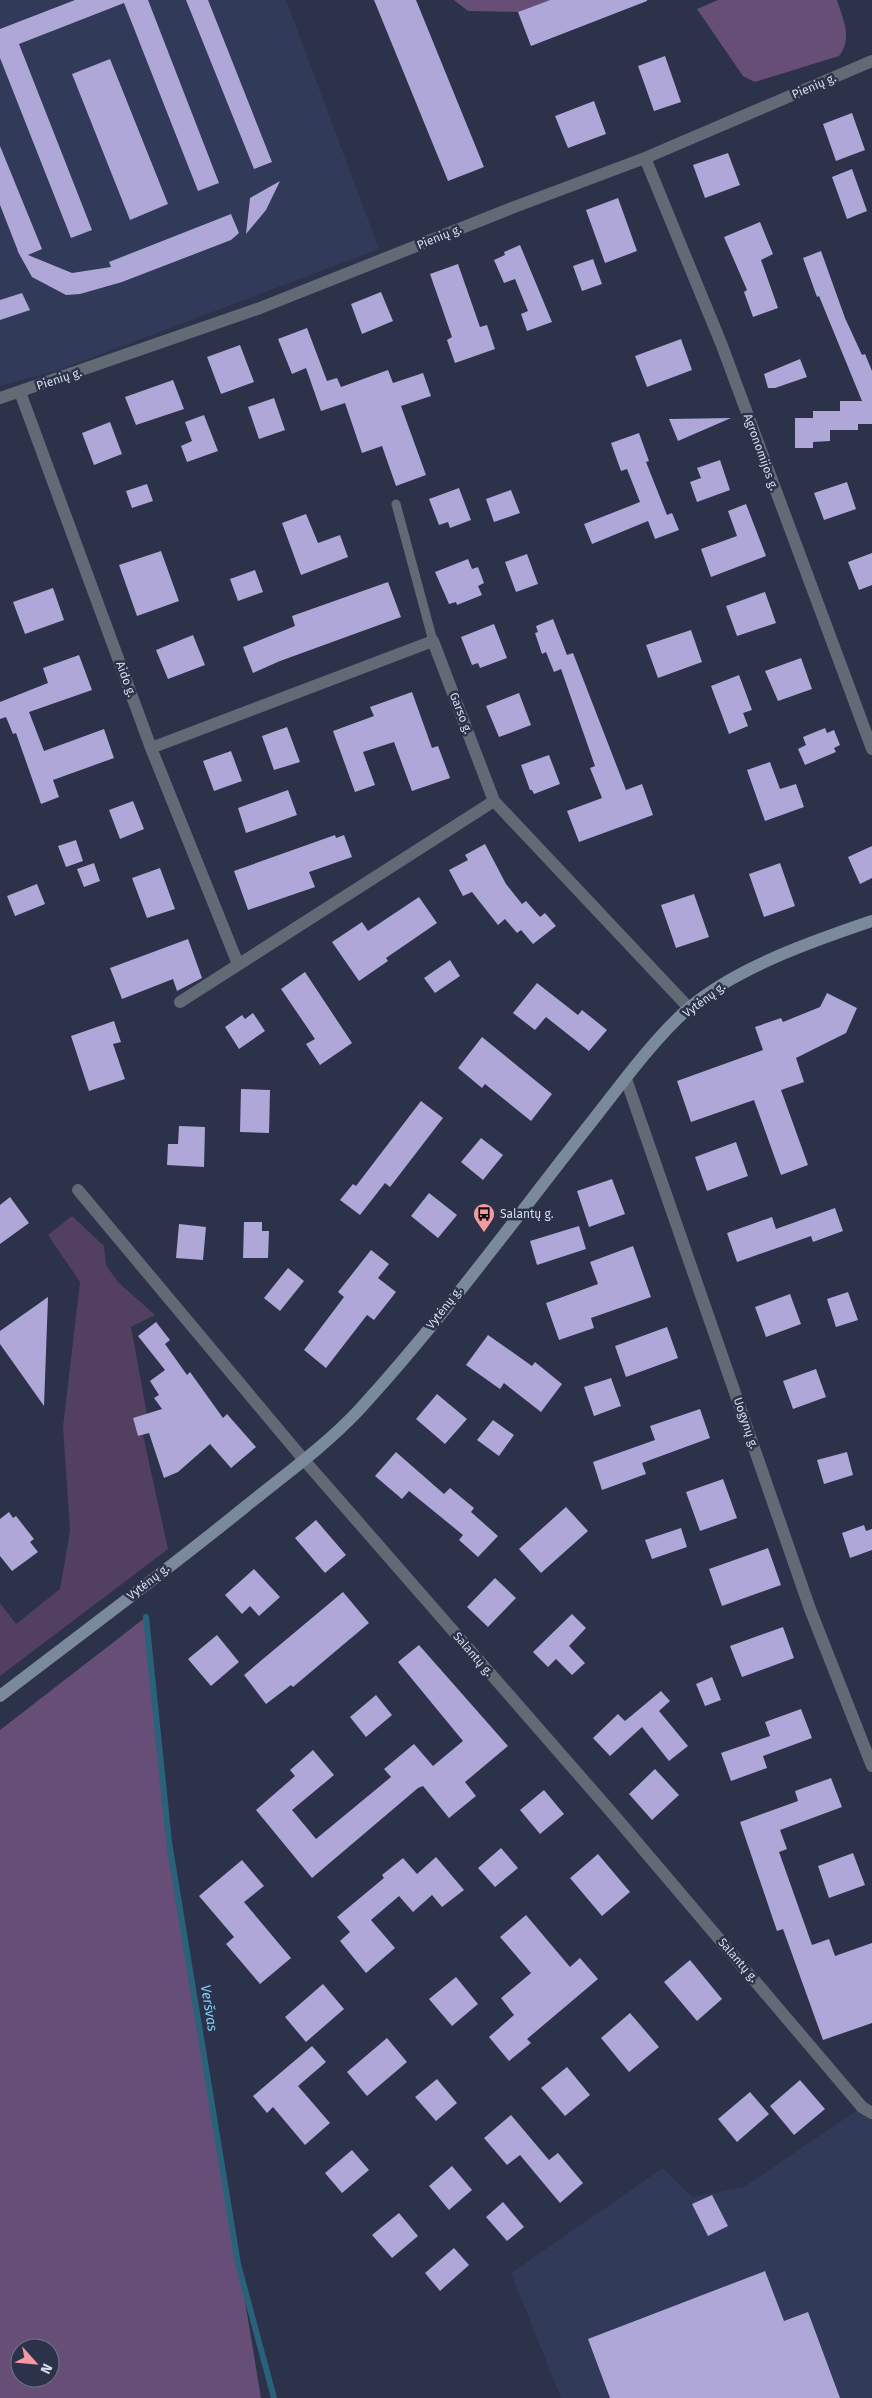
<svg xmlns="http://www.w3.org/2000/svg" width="872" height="2398" font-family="'Fira Sans',sans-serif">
<rect width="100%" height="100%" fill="#2b324a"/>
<!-- built -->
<path fill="#313a58" d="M0,0h286l93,249 -320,121 -59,16z
M862,2107l10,6v285h-311l-50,-125 152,-105 29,29 52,-10z"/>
<!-- green -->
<path fill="#533f5f" d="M72,1216l32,30 2,19 12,17 37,33 -24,12 16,87 -14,4 5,18 5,-1 25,114 -168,127v-73l16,21 44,-35 10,-58 -7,-104 17,-145 -32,-47z"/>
<!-- forest -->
<path fill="#674e76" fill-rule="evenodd" d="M454,0h96l-32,12 -50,-1z
M718,0h119c6,20 16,38 2,56l-84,26 -12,-6 -46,-67z
M146,1617l23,225 92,556h-261v-668zM20,2348h30v30h-30z"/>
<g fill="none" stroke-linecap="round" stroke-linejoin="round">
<!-- stream -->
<path stroke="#29627a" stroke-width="6" d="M146,1617l23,225 69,422 36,134"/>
</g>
<!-- building -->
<path fill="#aea7d8" d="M75,0h73l71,183 -21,8 -74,-188 -105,41 73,186 -21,8 -71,-180v-29z
M186,0h22l64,162 -18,7z
M374,0h42l68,167 -36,14z
M550,0h97v1l-116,45 -13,-34z
M665,56l16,46 -27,9 -16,-45z
M110,59l58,145 -38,16 -58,-146z
M594,101l12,33 -38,14 -13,-32z
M852,113l13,37 -29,11 -13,-37z
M0,146l42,103 -14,6 44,18 39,-6 -2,-5 122,-48 8,19 -8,7 -109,42 -42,12 -14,1 -34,-18 -15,-27 1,1 -18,-46z
M728,153l12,32 -35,13 -12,-33z
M852,169l15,42 -20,8 -15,-42z
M280,181l-14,29 -20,24 4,-36z
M618,198l19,53 -32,12 -19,-53z
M760,222l13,32 -12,6 17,48 -25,9 -9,-25 3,-2 -23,-53z
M520,245l32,77 -25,9 -6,-17 7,-3 -13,-32 -11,4 -10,-23 11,-5 -1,-3z
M821,251l24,67 17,37 3,-1 7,17v53h-14v6h-28v11l-17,1v6h-18v-30h18v-7h27v-10h22l-43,-105 -2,1 -14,-39z
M593,259l9,25 -20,7 -9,-25z
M458,264l22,63 7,-2 8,24 -40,14 -8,-23 5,-3 -22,-63z
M381,292l12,29 -31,13 -11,-30z
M22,293l8,17 -30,10v-20z
M307,328l20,53 10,-3 4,9 47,-17 5,13 30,-10 8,23 -30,10 25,69 -30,11 -14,-40 -20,7 -17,-50 -24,8 -15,-43 -14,6 -14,-35z
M681,339l11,31 -45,17 -12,-31z
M240,345l14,37 -33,12 -14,-37z
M800,359l7,18 -32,11h-7l-4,-14z
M173,380l11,29 -48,16 -11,-28z
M274,398l11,32 -26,9 -11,-32z
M204,415l14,36 -31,11 -6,-16 11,-5 -7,-19z
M731,418l-53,23 -9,-22z
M110,422l12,32 -28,11 -12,-32z
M639,433l10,28 -3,1 21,53 5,-2 7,17 -24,9 -7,-18 -56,23 -8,-20 56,-22 -13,-33 -6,2 -10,-28z
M720,460l10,30 -33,12 -7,-20 11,-4 -4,-10z
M847,482l9,27 -32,11 -10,-27z
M147,484l6,17 -21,7 -6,-17z
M459,488l12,32 -21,8 -2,-6 -9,3 -10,-26z
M511,490l9,23 -26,9 -8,-23z
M746,504l20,52 -55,21 -10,-28 36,-13 -9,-25z
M306,514l12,29 22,-8 8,22 -47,18 -19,-52z
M161,551l18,50 -42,15 -18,-51z
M872,553v32l-13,5 -11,-28z
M527,554l11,30 -22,8 -11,-30z
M468,559l4,10 6,-2 6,16 -6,3 4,9 -25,10 -1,-3 -7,2 -14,-32z
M255,570l8,22 -25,9 -8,-22z
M388,582l13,35 -121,44 -27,12 -10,-26 52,-21 -3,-10z
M53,588l11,32 -39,14 -12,-32z
M765,592l11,31 -39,13 -11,-30z
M553,619l14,36 6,-2 53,137 16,-6 11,31 -74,27 -12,-31 35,-13 -12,-30 5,-2 -34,-97 -7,3 -8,-20 -4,2 -7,-21 3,-1 -2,-6z
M494,624l13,34 -27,10 -2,-5 -6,2 -11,-28z
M691,630l11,32 -44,16 -12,-33z
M193,635l12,30 -37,14 -12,-29z
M79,655l13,35 -63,22 15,39 60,-22 10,29 -61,22 6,17 -18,7 -25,-71 -3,1 -7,-17 -6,2v-17l48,-19 -5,-15z
M801,658l11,31 -34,12 -13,-30z
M739,675l13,35 -9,3 5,13 -19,8 -18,-48z
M412,692l20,56 6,-2 12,32 -38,13 -18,-49 -31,10 12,33 -20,7 -22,-61 41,-15 -4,-9z
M519,693l12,32 -32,12 -13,-31z
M287,727l13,35 -26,8 -12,-34z
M825,728l2,5 7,-3 6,15 -6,3 2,4 -31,13 -7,-16 8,-4 -3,-8z
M231,751l11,30 -28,10 -11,-30z
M549,755l11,29 -26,10 -2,-4h-2l-9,-25z
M770,762l10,27 16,-5 8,23 -39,14 -18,-51z
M288,790l9,25 -51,18 -8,-25z
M133,801l11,28 -24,10 -11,-29z
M335,835l1,3 8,-3 8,22 -43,15 6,15 -67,23 -14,-39z
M76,840l7,21 -17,6 -8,-21z
M485,844l21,40 16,20 4,-3 14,16 5,-4 11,13 -23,18 -12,-14 -4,3 -12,-14 -7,6 -26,-33 -9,4 -14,-26 19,-10 -3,-5z
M872,846v32l-12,6 -12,-27z
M94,863l6,18 -16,6 -7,-18z
M780,863l15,43 -31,11 -15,-43z
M160,868l15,41 -28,9 -15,-40z
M37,884l8,20 -30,12 -8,-20z
M694,894l15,43 -33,11 -15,-43z
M419,897l18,26 -51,35 2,3 -29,20 -27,-39 30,-20 6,9z
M188,939l14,39 -25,13 -4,-12 -51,20 -12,-31z
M450,960l10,16 -25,17 -11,-15z
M305,972l47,71 -32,22 -14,-21 9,-5 -34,-50z
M537,983l41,32 4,-5 25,20 -18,21 -43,-34 -11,13 -22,-17z
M827,993l30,15 -11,25 -50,25 8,24 -23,8 27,75 -27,10 -27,-75 -63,22 -14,-41 86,-31 -8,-23 26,-9 2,4 37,-15z
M253,1013l12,18 -26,18 -14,-22 17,-12 3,4z
M114,1021l7,21 -8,2 12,35 -36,12 -18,-55z
M482,1037l70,57 -21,27 -46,-37 -3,4 -24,-20z
M241,1089l29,1 -1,43 -29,-1z
M421,1101l22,17 -53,69 -5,-4 -25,32 -20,-15 13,-16 3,2z
M179,1126l26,1 -1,40 -37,-2 1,-21h10z
M481,1138l22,17 -20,25 -22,-18z
M736,1142l12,34 -41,15 -12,-34z
M612,1179l13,35 -36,13 -12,-36z
M429,1193l28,22 -19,23 -27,-22z
M10,1197l19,26 -29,21v-39z
M835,1208l8,23 -30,11 -2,-6 -74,26 -10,-29 45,-16 4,12z
M244,1222h18v9h7l-1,27h-25z
M179,1224l27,3 -3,33 -27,-2z
M579,1226l7,23 -49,16 -7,-24z
M633,1246l18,51 -60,21 3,10 -35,12 -13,-37 52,-19 -8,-22z
M371,1250l18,14 -11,14 18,14 -22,28 -7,-5 -41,53 -22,-18 40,-53 -6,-5z
M288,1268l16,13 -24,30 -16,-13z
M848,1292l10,28 -22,7 -9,-28z
M790,1294l11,30 -35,13 -11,-30z
M48,1297l-4,109 -44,-62v-13z
M156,1322l14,18 -5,4 22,31 3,-3 33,46 4,-4 29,33 -25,21 -21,-24 -32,28 -14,6 -15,-45 -11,3 -5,-18 29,-9 -8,-11 5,-3 -9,-14 15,-11 -27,-34z
M667,1327l11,31 -52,19 -11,-31z
M488,1335l44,31 3,-4 27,22 -21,28 -37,-29 -4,6 -34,-24z
M816,1369l10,28 -33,12 -10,-28z
M611,1378l10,28 -27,10 -10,-29z
M437,1394l30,25 -22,25 -29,-25z
M700,1409l10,29 -68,25 4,11 -44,16 -9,-28 62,-22 -5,-14z
M493,1420l21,15 -15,21 -22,-16z
M396,1452l48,42 6,-6 24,20 -3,4 27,24 -20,21 -19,-17 4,-5 -54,-44 -7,8 -27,-23z
M847,1452l6,23 -29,9 -7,-24z
M723,1479l14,39 -37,13 -14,-39z
M566,1507l22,24 -47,42 -22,-24z
M9,1512l4,6 3,-2 18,23 -4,3 8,10 -26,19 -12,-15v-37z
M316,1520l30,35 -21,18 -30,-35z
M864,1525l2,6 6,-2v21l-22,8 -8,-25z
M681,1528l6,19 -35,12 -7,-19z
M768,1548l13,37 -59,21 -13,-37z
M254,1569l26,28 -21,19 -9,-10 -8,8 -17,-19z
M495,1578l21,20 -28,29 -21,-20z
M343,1592l26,31 -76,64 -2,-2 -25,19 -22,-29z
M572,1614l14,14 -17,18 16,17 -13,12 -16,-16 -8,8 -15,-15z
M783,1627l11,31 -52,19 -12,-31z
M217,1635l22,27 -28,24 -23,-27z
M419,1645l89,101 -43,36 11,14 -27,22 -26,-32 -5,2 -106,90 -56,-68 39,-34 -5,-6 23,-20 21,25 -42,35 24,29 75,-62 -7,-8 30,-25 19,22 30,-25 -65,-79z
M712,1677l9,23 -16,6 -9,-22z
M661,1691l9,10 -11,10 29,35 -19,15 -27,-34 -32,29 -17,-18 25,-24 7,7z
M376,1695l16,20 -26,22 -16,-20z
M801,1709l11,29 -49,18 4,12 -36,13 -10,-28 49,-17 -5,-14z
M655,1769l24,26 -27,25 -23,-26z
M831,1778l11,29 -62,23 7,19 -8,3 33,93 17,-6 6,17 37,-13v80l-49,17 -40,-111 -6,2 -37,-109 58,-21 -3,-10z
M544,1790l20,24 -24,20 -20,-24z
M501,1848l17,20 -23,19 -17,-19z
M853,1853l12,32 -36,13 -11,-32z
M598,1854l32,38 -28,24 -32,-38z
M436,1857l28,33 -22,17 -10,-12 -19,17 -14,-16 -28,24 24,28 -29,25 -26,-32 10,-9 -13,-15 47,-39 -2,-3 21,-17 14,16z
M242,1860l22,26 -20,16 47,56 -31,26 -34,-40 8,-7 -35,-41z
M526,1915l44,52 10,-9 18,21 -71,60 4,4 -22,18 -20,-24 25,-22 -13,-17 30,-25 -31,-36z
M690,1960l32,39 -25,22 -33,-39z
M456,1977l22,27 -26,22 -23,-27z
M323,1984l21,25 -38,33 -21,-25z
M630,2013l29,34 -30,25 -28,-34z
M387,2038l20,24 -40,34 -20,-24z
M312,2046l14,16 -28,24 32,37 -25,22 -32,-38 -6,6 -14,-17z
M567,2067l23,28 -25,21 -24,-28z
M437,2079l20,24 -21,18 -21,-24z
M800,2080l25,29 -31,26 -24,-29z
M750,2092l19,22 -32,28 -19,-23z
M511,2115l38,45 9,-7 25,30 -23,20 -40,-48 -13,10 -23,-27z
M352,2150l17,20 -27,23 -17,-20z
M452,2166l20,24 -23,20 -20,-24z
M712,2195l16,31 -20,10 -16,-32z
M503,2202l21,25 -17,14 -21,-24z
M399,2213l19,23 -26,22 -20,-23z
M454,2248l15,17 -29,26 -15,-18z
M765,2271l19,50 24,-9 32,86h-230l-22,-59z"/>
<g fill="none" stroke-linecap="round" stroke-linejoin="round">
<!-- lane -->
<path stroke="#626b75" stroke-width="9" d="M396,504l37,137"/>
<!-- street -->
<path stroke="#626b75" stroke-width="12" d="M645,158l76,185 151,406
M20,392l131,356 87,216
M0,398l260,-90 257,-102 128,-48 227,-97
M151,748l282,-107 61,160 195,207
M180,1002l314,-201
M626,1079l184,530 62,157
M78,1190l226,270 309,354 249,293 10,6"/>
<!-- secondary -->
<path stroke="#7b8a9a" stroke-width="12" d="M0,1696c82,-63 165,-124 245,-189 38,-31 79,-60 113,-96 80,-87 151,-184 224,-277 33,-41 69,-93 108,-127 48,-40 123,-66 182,-86"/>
</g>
<!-- icons -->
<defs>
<g id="bus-pin" transform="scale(1.125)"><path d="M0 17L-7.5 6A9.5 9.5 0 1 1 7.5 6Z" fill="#f49aa2" stroke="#2b324a"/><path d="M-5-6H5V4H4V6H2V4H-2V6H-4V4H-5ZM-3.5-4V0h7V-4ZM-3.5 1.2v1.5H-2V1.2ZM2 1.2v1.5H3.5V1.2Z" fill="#111"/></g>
</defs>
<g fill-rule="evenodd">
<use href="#bus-pin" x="484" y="1214"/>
</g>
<g text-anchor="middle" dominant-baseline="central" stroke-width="5" stroke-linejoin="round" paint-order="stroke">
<!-- street labels -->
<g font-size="12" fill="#d8ddec" stroke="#2b324a">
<text transform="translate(814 86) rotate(-23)">Pienių g.</text>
<text transform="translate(439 237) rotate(-22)">Pienių g.</text>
<text transform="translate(59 379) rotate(-18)">Pienių g.</text>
<text transform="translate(761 452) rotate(70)">Agronomijos g.</text>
<text transform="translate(126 679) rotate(70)">Aido g.</text>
<text transform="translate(461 713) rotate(69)">Garso g.</text>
<text transform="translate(704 1000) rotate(-37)">Vytėnų g.</text>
<text transform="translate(444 1308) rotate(-52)">Vytėnų g.</text>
<text transform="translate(746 1423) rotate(71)">Uogynų g.</text>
<text transform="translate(148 1582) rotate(-38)">Vytėnų g.</text>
<text transform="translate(473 1654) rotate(49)">Salantų g.</text>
<text transform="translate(738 1960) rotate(49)">Salantų g.</text>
</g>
<!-- poi labels -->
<g font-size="12" fill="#d8ddec" stroke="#2b324a" text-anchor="start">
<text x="500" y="1214">Salantų g.</text>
</g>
<!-- water labels -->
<g font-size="14" font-style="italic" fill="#79d0f8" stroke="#2b324a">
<text transform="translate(209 2008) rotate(81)">Veršvas</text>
</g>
</g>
<!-- north arrow -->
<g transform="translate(35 2363) rotate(117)"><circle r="24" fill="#2b324a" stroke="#70768b"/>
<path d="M0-4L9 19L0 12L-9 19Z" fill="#f49aa2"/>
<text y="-8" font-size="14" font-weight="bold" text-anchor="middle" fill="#d8ddec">N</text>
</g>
</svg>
